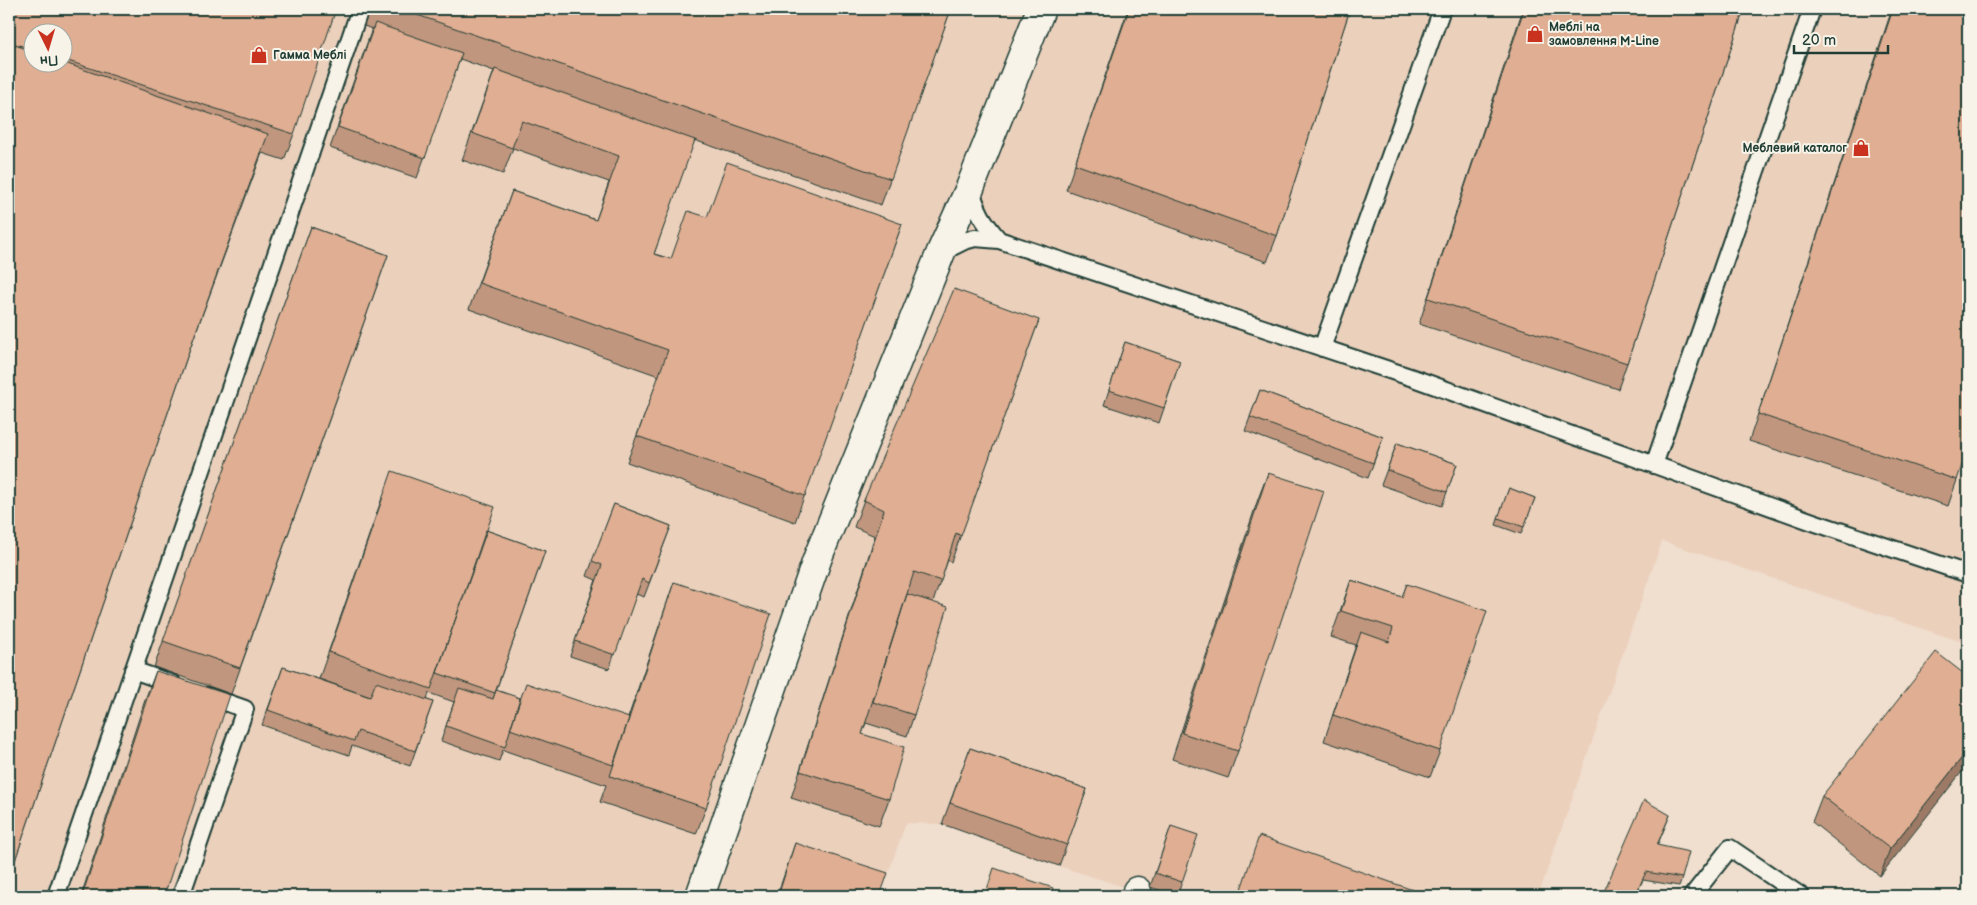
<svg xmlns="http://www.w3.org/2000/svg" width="1977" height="905" font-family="'Balsamiq Sans',sans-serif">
<rect width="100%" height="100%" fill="#f0dece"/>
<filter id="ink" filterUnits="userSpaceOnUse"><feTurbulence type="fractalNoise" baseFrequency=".02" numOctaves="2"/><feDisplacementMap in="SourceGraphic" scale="10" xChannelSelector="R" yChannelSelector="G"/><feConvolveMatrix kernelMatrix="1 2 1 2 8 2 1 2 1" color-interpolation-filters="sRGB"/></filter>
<g filter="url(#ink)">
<!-- built -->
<path fill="#ebd0bc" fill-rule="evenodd" d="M9,9h1959v635l-306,-103 -124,355h-386l-93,-30 -117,-42 -36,-1 -26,73h-871zM32,32h30v30h-30z"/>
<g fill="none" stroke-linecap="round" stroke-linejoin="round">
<!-- lane casing -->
<g stroke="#1f3d34" stroke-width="20">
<path id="lane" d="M970,188c8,24 12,32 29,52l417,139 397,143 155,52
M942,252l22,-11 11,-3 24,2
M1322,348l120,-339
M1654,465l158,-456
M133,670l40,14
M56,896l304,-887
M181,896l64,-187 -37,-13
M1692,896l38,-48 71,48"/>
</g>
<!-- street casing -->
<g stroke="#1f3d34" stroke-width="31">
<path id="street" d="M1137,896v-5"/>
</g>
<!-- secondary casing -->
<g stroke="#1f3d34" stroke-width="31">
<path id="secondary" d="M700,896l118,-339 123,-305 29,-64 71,-179"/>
</g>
<!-- lane -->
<use href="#lane" stroke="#f7f3e8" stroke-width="16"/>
<!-- street -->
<use href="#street" stroke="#f7f3e8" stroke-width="28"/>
<!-- secondary -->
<use href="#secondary" stroke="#f7f3e8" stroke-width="28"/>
</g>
<!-- wall -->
<path fill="#c1967e" stroke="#1f3d34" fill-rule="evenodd" d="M9,9l285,125 -10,26 -22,-7 -73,198 -180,527zM32,32h30v30h-30z
M370,9h581l-70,196 -187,-65 -40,114 17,5 36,-42 195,7 -107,298 -168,-60 32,-86 -190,-67 43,-118 84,29 13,-38 -96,-34 -10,26 -41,-14 32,-89 -34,-12 -43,119 -87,-30 42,-119 -8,-3z
M1128,9h222l-73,227 -10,26 -201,-72z
M1523,9h221l-117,354 -9,26 -199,-65z
M1892,9h76l-11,471 -9,26 -199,-65z
M311,227l77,28 -157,439 -77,-27z
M1039,320l-88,242 -3,-2 -15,42 -19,113 -7,21 -41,-13 -4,11 27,65 -10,27 -88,-28 84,-262 -21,-9 10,-27z
M1125,342l55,19 -21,62 -55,-18z
M1260,390l123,47 -15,41 -123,-47z
M1397,443l60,21 -15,42 -61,-21z
M1268,473l-30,278 -10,27 -56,-19 86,-260z
M1509,488l26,10 -14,36 -25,-9z
M382,498l104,32 59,21 -52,148 27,-1 108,20 46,-136 32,226 -10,26 -96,-32 6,-17 -103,-35 -4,11 -58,-20 13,-39 -25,-9 -2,7 6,2 -23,64 -58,-20 -3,9 -87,-30 21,-58 87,30 -51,-18z
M614,504l57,22 -27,71 -8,-3 -27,75 -39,-13 26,-76 -9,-4z
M1351,580l51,17 5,-13 33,167 -10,26 -106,-36 32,-96 -25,-8z
M156,671l8,225h-83l65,-199z
M1968,677l-88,199 -68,-54 10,-26z
M970,748l117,41 -28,77 -117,-42z
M1670,815l-13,31 25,32 -3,8 -36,-6 -8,16h-33z
M1171,826l11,56 -5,14 -27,-9z
M795,843l85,53h-103z"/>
<!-- shaded-wall -->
<path fill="#9d7a66" stroke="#1f3d34" d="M1968,750v14l-88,112 10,-27z"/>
<!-- building -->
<path fill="#e0ae92" stroke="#1f3d34" d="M9,9h327l-42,125 -232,-75v-27h-30v17l-23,-7z
M400,9h551l-60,170z
M1129,9h221l-73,227 -202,-72z
M1524,9h220l-117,354 -199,-65z
M1893,9h75v438l-11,33 -199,-66z
M375,23l87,30 -37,105 -87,-31z
M9,43l23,8v11h30l206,72 -78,214 -181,530z
M495,69l200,71 -41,114 17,5 17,-48 19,6 20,-55 175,62 -97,272 -168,-60 31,-86 -189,-67 33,-92 84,29 23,-64 -97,-35 -10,27 -40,-15z
M311,227l77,28 -148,413 -77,-27z
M954,289l85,31 -78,216 -5,-3 -15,48 -27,-9 -52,162 42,13 -15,52 -89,-28 84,-261 -20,-10z
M1125,342l55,19 -16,47 -55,-18z
M1260,390l123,47 -10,26 -123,-46z
M1397,443l60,21 -10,28 -60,-22z
M392,471l103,36 -64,182 -102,-37z
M1268,473l56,18 -86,260 -56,-18z
M1509,488l26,10 -11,29 -26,-9z
M614,504l57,22 -22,57 -7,-4 -27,76 -40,-14 27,-76 -10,-4z
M486,530l59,21 -50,142 -58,-20z
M1351,580l51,17 5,-13 80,27 -47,140 -107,-36 28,-83 28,10 4,-14 -52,-17z
M674,582l97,32 -65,194 -96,-32z
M907,594l41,13 -34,108 -41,-13z
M1936,652l32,25v73l-78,99 -68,-53z
M283,667l87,30 6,-15 57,20 -18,49 -57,-20 -4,10 -86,-31z
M156,671l74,24 -66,201h-82z
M526,683l103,35 -16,47 -103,-36z
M459,688l34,11 3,-9 24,8 -15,49 -59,-21z
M970,748l117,41 -20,56 -117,-42z
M1644,800l26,15 -13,30 32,7 -7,26 -36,-6 -11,24h-33z
M1171,826l27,9 -16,47 -27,-9z
M1259,836l171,60h-189l-2,-1z
M795,843l93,30 -8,23h-102z
M994,868l59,20 -2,8h-66z"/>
</g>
<!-- icons -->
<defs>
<g id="shop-bare" transform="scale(1.35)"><path d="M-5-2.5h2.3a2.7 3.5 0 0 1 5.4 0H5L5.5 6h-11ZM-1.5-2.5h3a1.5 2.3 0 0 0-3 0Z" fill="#c8321e" stroke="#f7f3e8" stroke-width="2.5" paint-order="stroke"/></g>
</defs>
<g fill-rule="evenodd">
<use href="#shop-bare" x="1535" y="34"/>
<use href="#shop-bare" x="259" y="55"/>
<use href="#shop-bare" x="1861" y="148"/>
</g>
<g text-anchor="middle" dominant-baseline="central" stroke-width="4" stroke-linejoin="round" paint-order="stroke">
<!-- poi labels -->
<g font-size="12" font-weight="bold" fill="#1f3d34" stroke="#f7f3e8" text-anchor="start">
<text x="1549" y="27">Меблі на<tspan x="1549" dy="14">замовлення M-Line</tspan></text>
<text x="273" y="55">Гамма Меблі</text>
<text x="1847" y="148" text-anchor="end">Меблевий каталог</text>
</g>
</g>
<!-- margin -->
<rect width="1977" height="905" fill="none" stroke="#f7f3e8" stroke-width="30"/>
<rect x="15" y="15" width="1947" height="875" fill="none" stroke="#1f3d34" stroke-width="2" filter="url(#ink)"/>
<!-- north arrow -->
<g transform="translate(48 48) rotate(175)"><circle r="24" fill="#f7f3e8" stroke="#a1aaa0"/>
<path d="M0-4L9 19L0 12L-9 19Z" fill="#c8321e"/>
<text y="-8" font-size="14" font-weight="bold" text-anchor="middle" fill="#1f3d34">Пн</text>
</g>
<!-- scale -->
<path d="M1794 45v8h94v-8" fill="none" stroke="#1f3d34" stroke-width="2.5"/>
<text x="1802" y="45" font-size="15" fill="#1f3d34" stroke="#f7f3e8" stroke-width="4" paint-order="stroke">20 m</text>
</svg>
